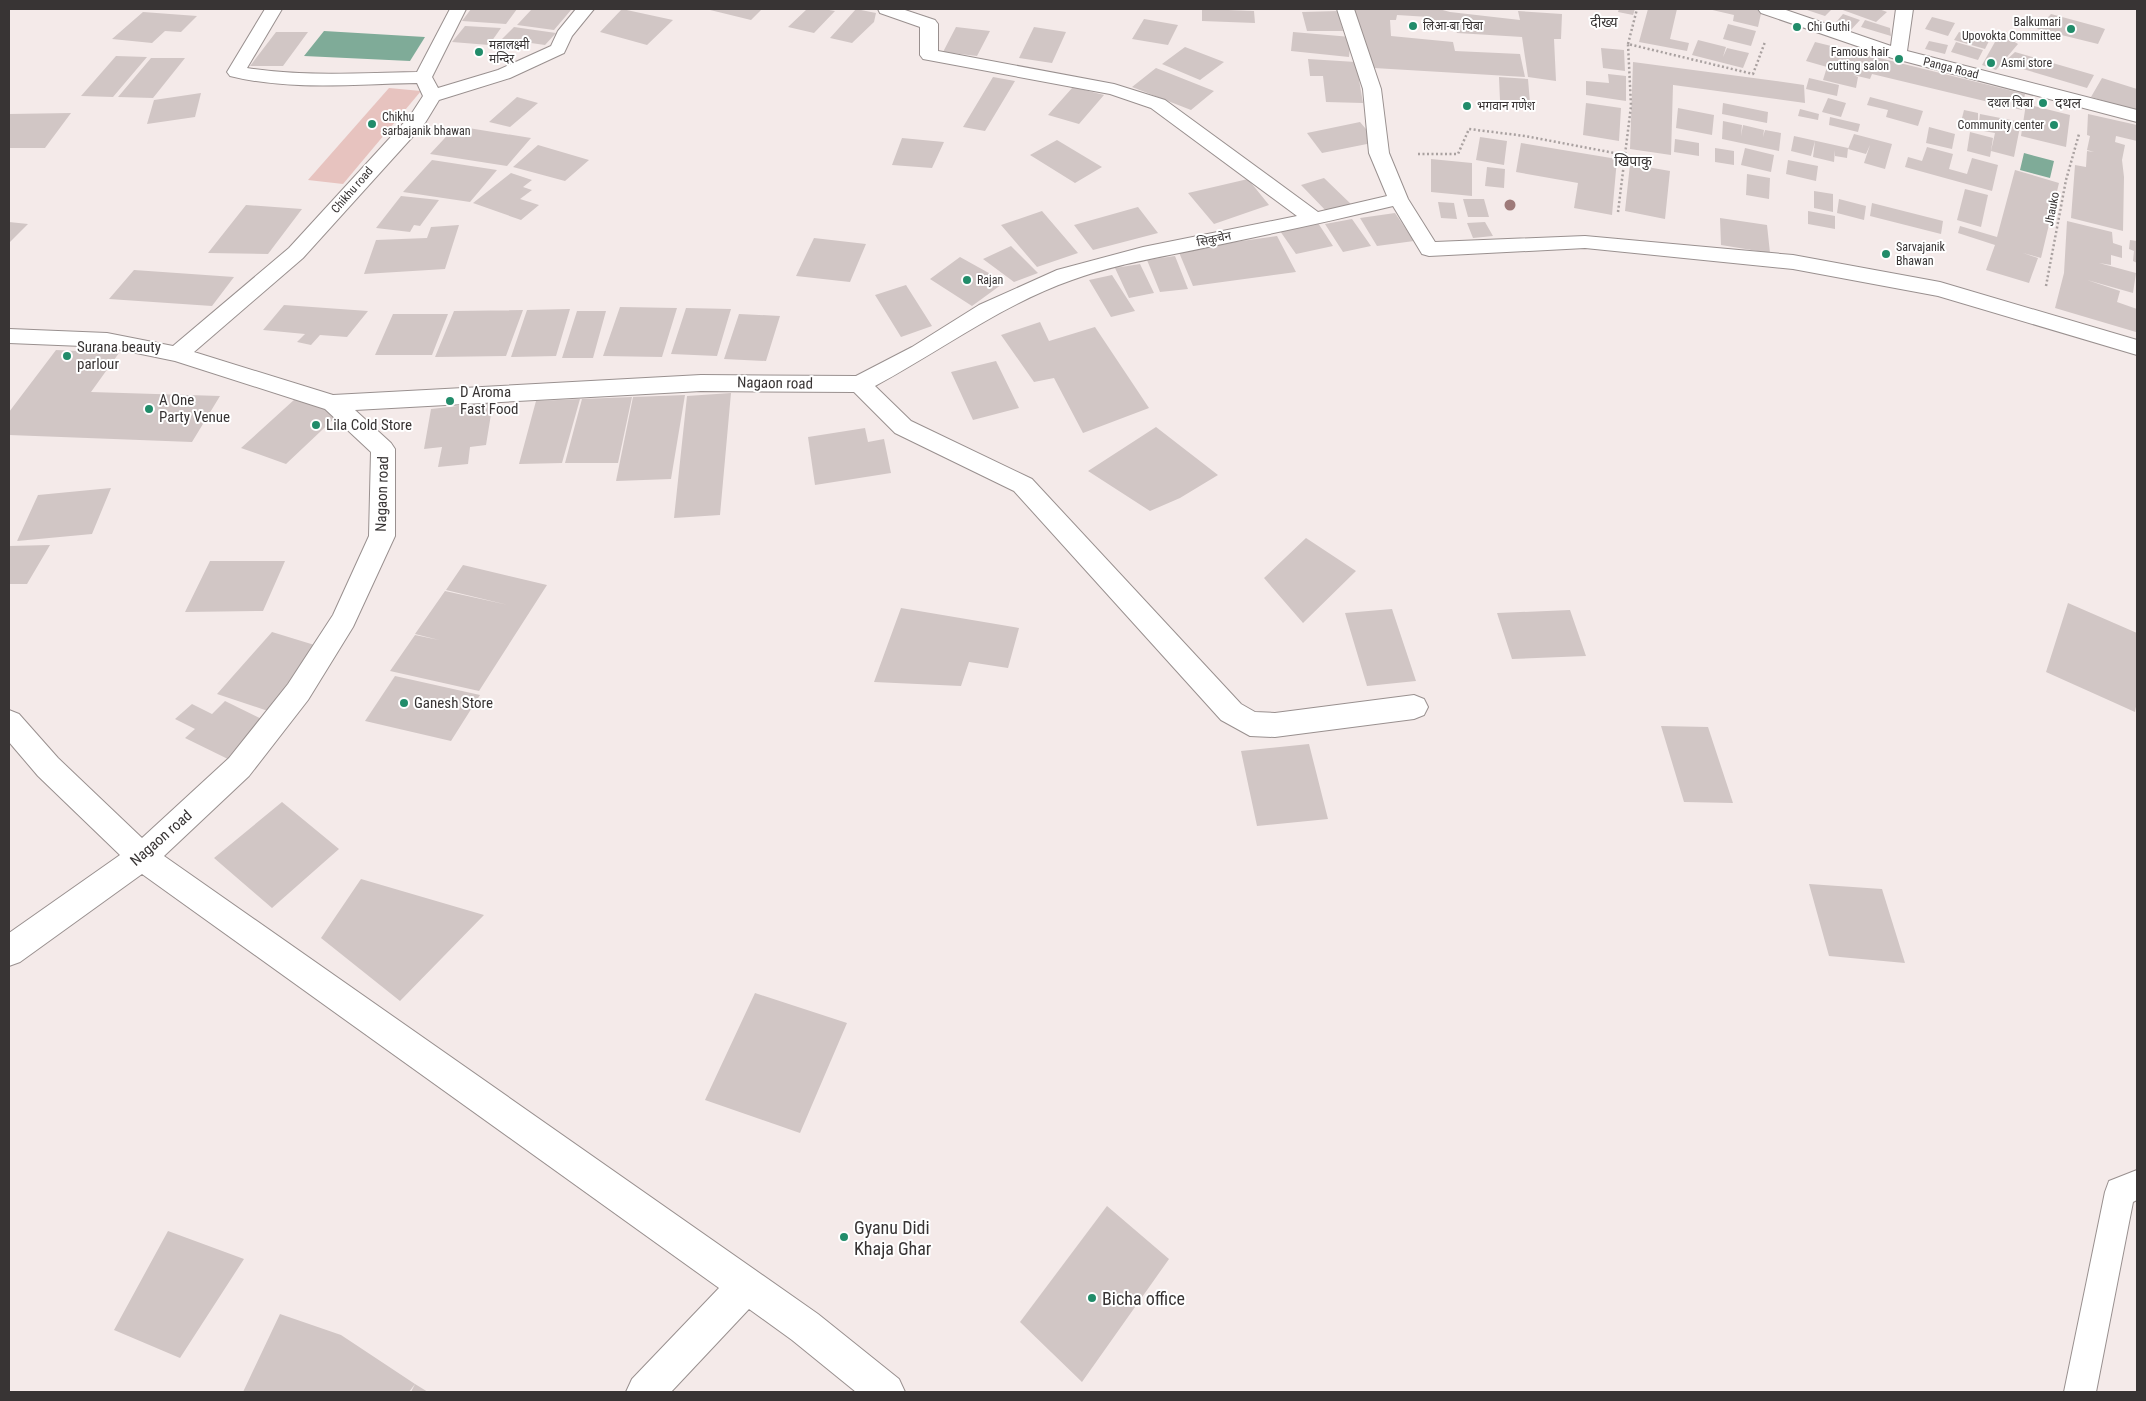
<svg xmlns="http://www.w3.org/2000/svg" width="2146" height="1401" font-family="'Roboto Condensed','Noto Sans Devanagari',sans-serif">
<rect width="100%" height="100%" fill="#f4eae9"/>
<!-- green -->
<path fill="#e7c3bf" d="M389,88l32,3 -78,93 -35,-4z"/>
<!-- water -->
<path fill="#7fab98" d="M324,31l101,6 -15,24 -106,-5z
M2024,153l30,8 -4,17 -30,-8z"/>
<!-- building -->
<path fill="#d1c6c5" d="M471,9h46l-11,15 -44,-3z
M532,9h28l11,1 -17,20 -37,-5z
M622,9l51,11 -26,25 -47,-13z
M706,9h56l-11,11z
M807,9h16l12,2 -21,22 -26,-6z
M856,9l20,4 -2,9 -22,21 -22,-5z
M1202,9l52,2 1,12 -53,-2z
M1354,9h85l11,3 70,8 -2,-9 44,3 -1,25h-7l2,42 -28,-4 -6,-40 -65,-4 -3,-6 -21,-2 -4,-8 -32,-2 -1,5h-6l1,16 62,6 2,9 65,3 5,23 -151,-9z
M1619,9h16l-2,6 -15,-3z
M1648,9h29l-7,30 19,4 -2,8 -48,-9z
M1708,9h54l-4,18 -25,-6 1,-6z
M1804,9h28l-7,7z
M1840,9h39l8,3 -11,10z
M1338,11l5,20h-36l-5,-19z
M143,12l54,4 -16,16 -16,-1 -13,12 -40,-4z
M1843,14l17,6 -11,12 -17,-5z
M2051,14l48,13 6,2 -7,15 -61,-15z
M1932,17l23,6 -7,13 -23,-7z
M1144,19l34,6 -10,20 -36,-6z
M1865,20l25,8 1,8 -30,-9z
M1728,24l28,7 -5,15 -28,-7z
M465,26l36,2 -12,17 -37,-3z
M514,27l42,6 -11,12 -43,-6z
M956,27l34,4 -13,25 -34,-4z
M1034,27l32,5 -14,31 -33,-5z
M276,32h32l-25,34h-33z
M1293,32l58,5 -2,20 -58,-6z
M1959,32l15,4 15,5 -4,8 -31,-9z
M2000,33l18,11 -22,26 -14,-5z
M1698,40l28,7 -3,10 4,-9 22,5 -6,15 -51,-13z
M1929,41l19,4 -3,9 -20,-5z
M1815,42l210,52 -3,16 -150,-36 -2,5 -17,-4 5,2 -2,11 -33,-8 4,-13 -21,-6z
M1956,42l27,8 -5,10 -27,-8z
M1185,47l39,15 -24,18 -38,-16z
M1601,48l23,2 1,21 -22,-3z
M2015,52l79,23 -7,13 -84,-25z
M116,56l31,1 -34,40 -32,-1z
M151,58h34l-32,40 -35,-1z
M1308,59l48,3 7,41 -37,-1 -3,-26h-13z
M1633,62l143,19v8v-8l28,4 1,18 -139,-19 7,1 -2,70 -41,-6z
M1156,68l58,23 -23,19 -59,-23z
M1608,74l18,2v25l-40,-6v-14l23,2z
M993,77l22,4 -30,50 -22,-4z
M1499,77l29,2 2,24 -30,-2z
M1809,78l30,7 -2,11 -31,-7z
M2102,78l35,11v22l-46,-14z
M1073,87l31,8 -25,29 -31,-9z
M201,93l-6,24 -48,7 7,-24z
M517,97l21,6 -28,24 -21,-5z
M1870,97l53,14 -5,15 -32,-9 2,-7 -21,-5z
M1828,98l18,5 -5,14 -19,-5z
M1586,103l35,5 -2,33 -36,-6z
M1723,103l45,9 -1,11 -45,-9z
M2026,104l44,11 -4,32 -45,-11z
M1678,108l36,7 -2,20 -36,-7z
M1800,109l19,5 -1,6 -20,-4z
M1964,110l14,3v17l-18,-4z
M71,113l-26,35h-36v-34z
M1980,114l41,8 -7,35 -23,-6 4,-18 -17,-3z
M2088,114l49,11v16l-21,-5 -1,6 10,3 -3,15 2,17 -1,54 -52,-13 4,-53 11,2 1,-16 7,1 -7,-2 3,-14 -3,-1z
M1830,117l30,7 -2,8 -29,-7z
M1723,121l19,4 -1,11 2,-11 21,5 -1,7 2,-7 16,3 -2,18 -57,-12z
M1360,122l17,20 -55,11 -15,-20z
M456,126l75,12 -24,28 -77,-12z
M1929,127l26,7 -3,15 -26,-6z
M1970,132l23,6 -3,19 -23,-6z
M1854,134l38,10 -7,25 -21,-6 6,-18 -4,9 -18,-5z
M1794,136l54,12 -1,10 -12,-2v-6l-1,12 -21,-5 2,-16 -4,15 -20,-5z
M1480,137l27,4 -3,24 -28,-5z
M902,138l42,4 -12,26 -40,-3z
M1675,139l24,4v13l-25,-4z
M1057,140l45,27 -27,16 -45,-28z
M1521,143l96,16 -5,56 -38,-7 4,-25 -62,-11z
M538,145l51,15 -24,21 -52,-14z
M1927,147l26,7 -4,15 18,5 5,-16 26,7 -6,26 -87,-24 3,-10 14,4z
M1715,148l19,3v14l-19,-3z
M1745,148l29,7 -3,17 -30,-7z
M1431,159l41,4v33l-41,-4z
M432,160l65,10 -27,32 -67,-10z
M1788,160l30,6 -2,15 -30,-7z
M1630,164l40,7 -5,48 -40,-8z
M1487,167l18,2 -1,19 -19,-2z
M2015,170l44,13 -18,75 -18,-5 15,5 -9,25 -43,-13 9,-25 -37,-12 2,-7 37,11z
M511,173l21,7 -9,7 9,3 -12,9 19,6 -18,15 -48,-17z
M1747,174l23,4 -1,21 -23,-4z
M1324,178l29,28 -24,8 -28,-29z
M1248,179l21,26 -55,19 -26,-31z
M1965,189l23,6 -7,32 -24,-7z
M1814,191l19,3v18l-19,-4z
M401,196l38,4 -19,26 -6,-1 -4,7 -34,-4z
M1463,199h21l5,18h-21z
M1839,199l27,7 -2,14 -27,-7z
M1438,202l16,1 3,16 -16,-1z
M1872,203l71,18 -2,13 -71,-18z
M246,205l56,4 -34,45 -60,-1z
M1138,207l20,26 -65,17 -19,-25z
M1042,211l36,42 -41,14 -36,-42z
M1808,211l27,5v13l-27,-5z
M1395,213l19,28 -37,5 -17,-28z
M1720,218l47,7 3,28 -49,-8z
M1352,219l19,27 -28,6 -18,-28z
M2067,221l45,11 1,11 9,3v12l-11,-3v10l-12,-2 37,10 -3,20 -46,-13 33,11 -3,11 20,7 -1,23 -81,-24 9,-35z
M9,222l19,2 -19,19z
M1485,222l8,14 -20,2 -6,-15z
M1318,223l15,23 -37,8 -16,-23z
M459,225l-14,44 -81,5 12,-34 51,-2 4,-11z
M1277,236l19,36 -103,14 -15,-36z
M814,238l52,6 -16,38 -54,-6z
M2130,240l7,1v22l-4,-2 1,-10 -5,-2z
M1011,246l27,27 -24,9 -31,-23z
M1175,256l13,33 -28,3 -13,-32z
M960,257l45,25 -33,24 -42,-27z
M1140,264l14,29 -25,5 -14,-30z
M134,270l100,7 -22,29 -103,-7z
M1112,275l23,36 -24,6 -22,-37z
M906,285l26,41 -31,11 -26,-42z
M284,305l84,6 -21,26 -27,-2 -9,10 -14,-3 8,-8 -42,-4z
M620,307l57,1 -15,49 -59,-1z
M686,308l45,1 -14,47 -46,-2z
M570,309l-14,47 -45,1 16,-47z
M523,310l-17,46 -71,1 19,-46z
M577,311h29l-13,47h-31z
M393,314h55l-16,41h-57z
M739,314l41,2 -14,45 -42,-2z
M1040,322l9,19 46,-14 54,81 -66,25 -29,-55 -20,4 -33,-47z
M56,350l63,3 -28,39 129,4 -28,46 -183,-7v-23z
M996,361l23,47 -46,12 -22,-48z
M731,393l-11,122 -46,3 13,-122z
M685,395l-14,84 -55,2 17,-84z
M632,397l-14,66h-53l17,-64z
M295,399l44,15 -53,50 -45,-16z
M580,399l-18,64 -43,1 17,-63z
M493,402l-7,43 -16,2 -2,17 -30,3 4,-20 -18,2 7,-40z
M1156,427l62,48 -38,23 -30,13 -62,-40z
M865,428l3,14 16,-3 7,34 -76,12 -7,-48z
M111,488l-19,46 -75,7 21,-46z
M1306,538l50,33 -53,52 -39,-45z
M50,545l-23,39h-18v-38z
M210,561h75l-22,50 -78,1z
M463,565l84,20 -68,106 -89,-20 25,-36 24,5 -24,-6 30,-43 63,14 -62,-15z
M2068,603l69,30v68l-2,11 -89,-40z
M901,608l118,20 -11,40 -39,-6 -8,24 -87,-4z
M1392,609l24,72 -49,5 -22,-73z
M1570,610l16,46 -74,3 -15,-46z
M272,632l49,15 -53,64 -51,-17z
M395,676l85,19 -29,46 -86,-20z
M225,701l45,22 -38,38 -47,-23 10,-9 -20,-10 17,-15 20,10z
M1661,726l47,1 25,76 -49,-1z
M1309,744l19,75 -71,7 -16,-75z
M282,802l57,47 -67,59 -58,-50z
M361,879l123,36 -84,86 -79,-63z
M1809,884l73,5 23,74 -76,-7z
M755,993l92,30 -47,110 -95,-33z
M1107,1206l62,53 -87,123 -62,-60z
M168,1231l76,28 -64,99 -66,-28z
M280,1314l61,21 74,49 -6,8h-166z
M415,1384l13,8h-17z"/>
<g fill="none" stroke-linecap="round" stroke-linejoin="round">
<!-- lane casing -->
<g stroke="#99908f" stroke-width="2">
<path id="lane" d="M2137,1170v30l-4,2 -37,190h-32l41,-200 4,-11z"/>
</g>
<!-- street casing -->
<g stroke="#99908f" stroke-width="2">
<path id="street" d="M265,9h17l-35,59c56,9 113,5 170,4l33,-63h16l-34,68 6,11 60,-18 53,-24 7,-15 18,-22h18l-22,27 -8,17 -54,25 -71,22 -14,23 -122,135 -109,94 139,43 368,-20 155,1 56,-29 67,-42 78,-35 86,-23 154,-31 -146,-108 -41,-14 -187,-35 -3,-4v-28l-40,-14 -2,-4h24l33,11 3,4v27l176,33 51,16 153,112 69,-16 -18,-43 -6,-64 -26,-80h17l27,80 8,64 19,46 27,43 150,-6 208,19 147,27 197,58v15l-199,-59 -145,-27 -208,-21 -156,8 -7,-2 -29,-48c-62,15 -123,28 -185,41 -45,10 -93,17 -136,33 -69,24 -132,71 -197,106l36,35 121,58 209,225 14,8 20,1 139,-18 10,4 4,8 -4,8 -10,4 -139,18 -25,-1 -29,-16 -207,-229 -119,-58 -41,-41 -153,-1 -346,19 36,33 4,6v87l-42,91 -45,73 -59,76 -85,80 654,458 81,65 6,13h-49l-64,-52 -43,-31 -78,83h-45l6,-13 87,-91 -577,-414 -122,88 -11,4v-33l111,-78 -82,-79 -29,-34v-32l10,4 39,44 84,80 87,-80 59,-74 45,-69 36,-79 2,-84 -46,-43 -150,-48 -68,-14 -98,-4v-14l98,4 66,13 116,-98 121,-132 13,-20 -6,-13c-62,1 -127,8 -187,-7l-3,-4z
M1758,9h25l108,37 5,-37h17l-6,42 230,59v12l-245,-64 -131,-45z"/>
</g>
<!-- path -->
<path stroke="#a9a1a0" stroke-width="2.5" stroke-dasharray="2 2.5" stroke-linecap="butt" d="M1628,44l9,-35
M1418,154h40l11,-25 56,7 100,19
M1618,212l13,-106 -3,-62 125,30 12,-32
M2046,286l20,-106 13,-46"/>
<!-- lane -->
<use href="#lane" fill="#fff" fill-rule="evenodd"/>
<!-- street -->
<use href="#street" fill="#fff" fill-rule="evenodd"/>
</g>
<!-- trees -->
<circle fill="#9e7a79" cx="1510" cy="205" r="5.5"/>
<!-- markers -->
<g fill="#218c6a" stroke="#fff" stroke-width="2">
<circle cx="1413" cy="26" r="5"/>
<circle cx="1797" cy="27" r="5"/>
<circle cx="2071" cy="29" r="5"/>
<circle cx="479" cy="52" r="5"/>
<circle cx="1899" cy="59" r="5"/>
<circle cx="1991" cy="63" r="5"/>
<circle cx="2043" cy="103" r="5"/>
<circle cx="1467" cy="106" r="5"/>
<circle cx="372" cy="124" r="5"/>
<circle cx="2054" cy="125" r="5"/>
<circle cx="1886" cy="254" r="5"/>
<circle cx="967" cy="280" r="5"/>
<circle cx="67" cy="356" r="5"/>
<circle cx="450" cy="401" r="5"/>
<circle cx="149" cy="409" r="5"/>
<circle cx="316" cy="425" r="5"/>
<circle cx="404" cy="703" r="5"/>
<circle cx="844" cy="1237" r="5"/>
<circle cx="1092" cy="1298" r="5"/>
</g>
<g text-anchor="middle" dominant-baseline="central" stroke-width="4" stroke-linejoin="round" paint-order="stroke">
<!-- far-poi labels -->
<g font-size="12" fill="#383434" stroke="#fff" text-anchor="start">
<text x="2061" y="22" text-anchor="end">Balkumari<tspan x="2061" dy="14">Upovokta Committee</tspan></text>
<text x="1423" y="26">लिआ-बा चिबा</text>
<text x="1807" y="27">Chi Guthi</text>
<text x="489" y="45">महालक्ष्मी<tspan x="489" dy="14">मन्दिर</tspan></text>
<text x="1889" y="52" text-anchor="end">Famous hair<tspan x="1889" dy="14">cutting salon</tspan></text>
<text x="2001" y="63">Asmi store</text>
<text x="2033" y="103" text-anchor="end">दथल चिबा</text>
<text x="1477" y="106">भगवान गणेश</text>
<text x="382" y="117">Chikhu<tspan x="382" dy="14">sarbajanik bhawan</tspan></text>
<text x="2044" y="125" text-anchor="end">Community center</text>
<text x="1896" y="247">Sarvajanik<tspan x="1896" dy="14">Bhawan</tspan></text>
<text x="977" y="280">Rajan</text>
</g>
<!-- far-street labels -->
<g font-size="12" fill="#383434" stroke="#fff">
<text transform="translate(1951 68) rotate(14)">Panga Road</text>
<text transform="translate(352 190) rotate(-49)">Chikhu road</text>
<text transform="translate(2052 209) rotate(-79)">Jhauko</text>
<text transform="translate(1214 239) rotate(-12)">सिकुचेन</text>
</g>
<!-- far-neighbourhood labels -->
<g font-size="14" fill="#383434" stroke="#fff">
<text x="1604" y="22">दीख्य</text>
<text x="2068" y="103">दथल</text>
<text x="1633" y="161">खिपाकु</text>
</g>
<!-- poi labels -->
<g font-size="15" fill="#383434" stroke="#fff" text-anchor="start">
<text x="77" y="347">Surana beauty<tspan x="77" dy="17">parlour</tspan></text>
<text x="460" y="392">D Aroma<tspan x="460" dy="17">Fast Food</tspan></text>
<text x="159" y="400">A One<tspan x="159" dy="17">Party Venue</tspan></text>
<text x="326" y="425">Lila Cold Store</text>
<text x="414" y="703">Ganesh Store</text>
</g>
<!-- street labels -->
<g font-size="15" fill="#383434" stroke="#fff">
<text transform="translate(775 383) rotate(1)">Nagaon road</text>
<text transform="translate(382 494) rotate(-88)">Nagaon road</text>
<text transform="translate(161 838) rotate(-41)">Nagaon road</text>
</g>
<!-- near-poi labels -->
<g font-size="18" fill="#383434" stroke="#fff" text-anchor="start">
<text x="854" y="1227">Gyanu Didi<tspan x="854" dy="21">Khaja Ghar</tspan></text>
<text x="1102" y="1298">Bicha office</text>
</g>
</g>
<!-- border -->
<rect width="2146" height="1401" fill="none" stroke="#383434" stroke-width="20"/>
</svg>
